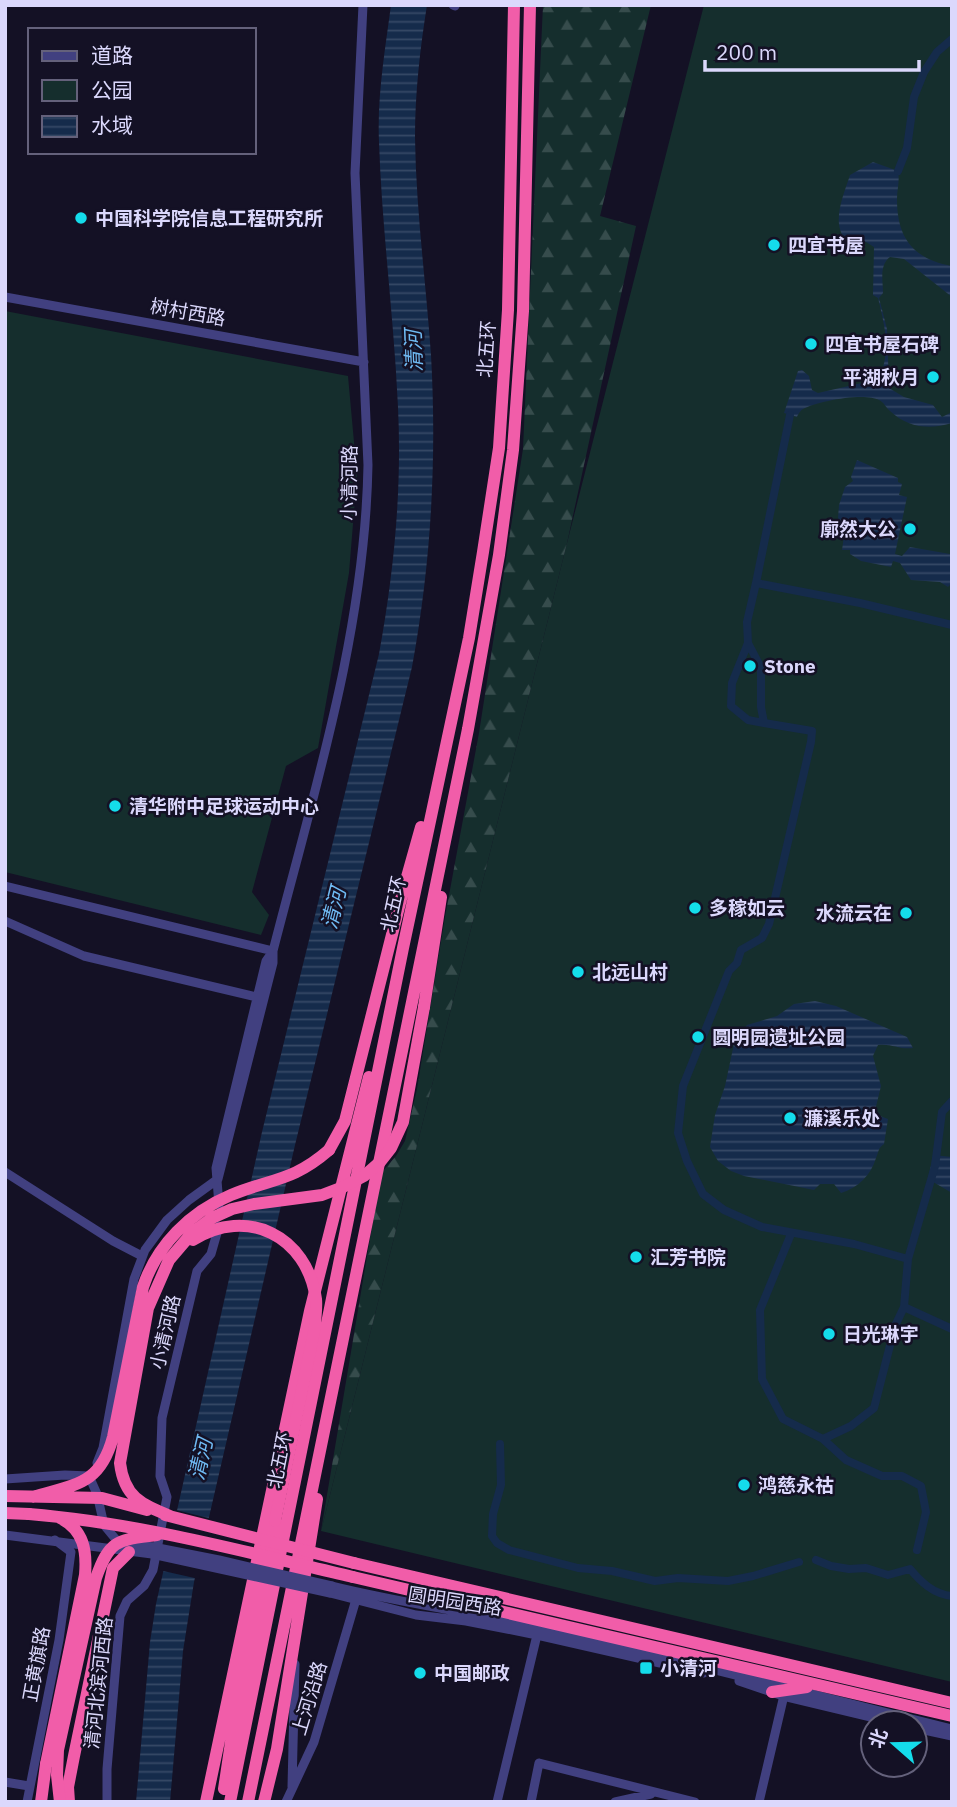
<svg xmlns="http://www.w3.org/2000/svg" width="957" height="1807" font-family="'IBM Plex Sans','Noto Sans SC',sans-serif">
<defs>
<pattern id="forest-firs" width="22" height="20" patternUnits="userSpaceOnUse" patternTransform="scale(1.75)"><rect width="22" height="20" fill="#152e2d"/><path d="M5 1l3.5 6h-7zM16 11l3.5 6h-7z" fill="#364c4c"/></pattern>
<pattern id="water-rules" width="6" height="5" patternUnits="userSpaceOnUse" patternTransform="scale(1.75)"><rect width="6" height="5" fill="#152b4b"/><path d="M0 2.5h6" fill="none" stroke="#364966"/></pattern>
</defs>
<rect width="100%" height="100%" fill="#141125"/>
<!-- green -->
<path fill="#152e2d" d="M704,5h248v1677l-631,-151 246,-988z
M5,311l343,65 9,99 -8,98 -31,175 -32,18 -34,126 17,23 -8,20 -256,-63z"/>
<!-- forest -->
<path fill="url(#forest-firs)" d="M543,5h108l-51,211 36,10 -69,317 -246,988 60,-358 15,-17 9,-15 12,-52 28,-172 34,-184 44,-284z"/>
<!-- water -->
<path fill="url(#water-rules)" d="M391,5h36c-7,44 -12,88 -12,133 1,72 11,145 16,217 6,105 0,209 -19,312l-117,478 -101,437 -11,69 -13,151h-34l14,-160 6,-38 106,-472 117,-478c15,-82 23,-164 19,-247 -4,-89 -16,-176 -19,-265 -2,-45 6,-92 12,-137z
M873,162l25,9c2,10 -1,18 -1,28 0,39 16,60 55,67v31l-48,-38 -14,-2c-11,8 -7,24 -7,36l-4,5 8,31 2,59 15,9 29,8 9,12 10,-5v11c-22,7 -44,5 -62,-12 -4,-3 -6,-9 -11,-11 -14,-8 -62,1 -76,9 -2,1 -5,5 -6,8l-13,-4 14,-42 4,-1 7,6 3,14 6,3 61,-14c12,-27 6,-53 -1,-81l-5,-3 1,-48 -8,-5 -21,-3c-14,-17 -1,-45 5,-64z
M857,460l41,18v4l4,2 -3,11 8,2 -12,57 7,2 8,-9 40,7 2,1v28l-4,4 -8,-5 -29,-2 -11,-17 -7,-2 -2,6 -30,-6 -11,-7v-4h-8l3,-21 -7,-11 1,-13 6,-18 8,-6 -2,-4z
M815,1001l21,5 71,31 6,11c-13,2 -22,-5 -35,-3l-5,11 8,30 -8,33 5,2 2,-5 8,3 -4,25c-6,4 -5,7 -8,14 -5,17 -18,30 -35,35l-7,-9h-14l-6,6 -70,-14 -13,-5 -13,-10 -8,-14 5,-32 10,-29 10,-47 12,-14 30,-9 17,-12z
M933,1155l19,2v36l-24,-14z"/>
<!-- pier -->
<path fill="#141125" d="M172,1509l40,10 -13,60 -40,-9z"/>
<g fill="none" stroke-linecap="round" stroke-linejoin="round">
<!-- canal -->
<path stroke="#152b4b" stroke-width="8" d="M898,171l9,-23 7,-51 10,-25 13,-20 15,-13
M790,415l-34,168 104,20 92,22
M756,583l-9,39 1,21 13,25v39l3,16 48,8 -1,11 -42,182 -7,14 -21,12 -4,13 -8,8 -46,115 -5,47 9,28 16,33 21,16 38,17 92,17 54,15 -4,48 -9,19 -21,82 -23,18 -28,13
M748,643l-16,40 -1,23 17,14 16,3
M791,1234l-31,76 2,69 21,40 40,20 23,21 36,16h20l19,10 5,26 -9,38
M908,1259l27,-93 7,-54 10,-11
M904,1307l48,22
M500,1444l1,41 -8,29 -1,22 5,7 12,7 69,18 34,3 43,10 23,-3 50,3 25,-5 46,-14
M816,1560l15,6 18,3 17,-1 22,7 22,-6c11,13 23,25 42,27"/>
<!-- minor -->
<path stroke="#414080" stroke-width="9" d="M453,5l2,1
M5,297l359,65
M5,886l268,65
M5,921l79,35 173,41
M5,1172l108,69 29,15
M218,1179l55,-216v-12c41,-160 92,-320 95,-486l-13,-292 8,-168
M219,1205l-3,-37 50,-207 7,-10
M97,1463l6,-15 31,-169 11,-29 22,-30 22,-20 29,-21
M5,1479l60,-4 24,1 8,18 7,31 14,17 35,5
M5,1535l147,19
M332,1586c73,18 148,28 222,44l398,99
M330,1593l86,22 50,6 71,14 167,38
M739,1681l44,15 113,27
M915,1728l37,8
M5,1782l24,4
M292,1787l3,-123
M27,1802l32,-162 12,-88 -16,-12
M107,1802v-33l13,-153 7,-15 17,-15 9,-16 14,-73 -7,-21 2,-58 35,-147 14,-17 8,-28
M286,1802l28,-60 43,-146
M497,1802l40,-167
M531,1802l8,-39 156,39
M615,1802l36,-8
M759,1802l26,-111"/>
<!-- highway -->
<path stroke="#f15da9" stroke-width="12" d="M424,1007l17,-110
M329,1150l16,-29 58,-230 18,-64
M5,1513l24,1
M354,1563l598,140
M353,1577l599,139
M772,1692l35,-5
M224,1789l9,-60 42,-208
M41,1802l5,-38
M69,1802l-1,-15 6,-31 39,-188 16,-16
M206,1802l104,-491 59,-234
M230,1802l173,-854 66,-310 14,-86 16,-104 9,-138 6,-305
M248,1802l220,-1073 31,-174 14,-105 10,-139 7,-306
M264,1802l13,-53 40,-250"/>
<!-- minor-bridge -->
<path stroke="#414080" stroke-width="9" d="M153,1547l66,13 113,26
M152,1554l178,39"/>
<!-- highway-bridge -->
<path stroke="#f15da9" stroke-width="12" d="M193,1240c54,-34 114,-4 123,59 1,9 -1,19 -1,28l-40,194
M5,1496l97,2 45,12
M33,1497c43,-13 67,-12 80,-60l30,-150c14,-42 47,-75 88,-92 41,-17 61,-13 98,-45
M29,1514c110,9 217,38 324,63
M165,1515l189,48
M170,1516c-29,-12 -46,-19 -50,-53l28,-155 21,-48 23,-27 20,-15 20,-9 22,-5 68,-9 21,-8 21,-11 16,-14 11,-14 12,-26 21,-115
M46,1764l39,-189c2,-24 -1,-45 -25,-57
M60,1802l-3,-27 1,-25 38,-172c14,-40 23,-38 61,-43"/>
</g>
<!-- markers -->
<g fill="#14dceb" stroke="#141125" stroke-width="2.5">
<circle cx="81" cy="218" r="7"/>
<circle cx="774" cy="245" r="7"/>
<circle cx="811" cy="344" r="7"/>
<circle cx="933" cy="377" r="7"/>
<circle cx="910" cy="529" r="7"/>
<circle cx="750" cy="666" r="7"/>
<circle cx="115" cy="806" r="7"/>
<circle cx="695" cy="908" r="7"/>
<circle cx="906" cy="913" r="7"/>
<circle cx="578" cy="972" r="7"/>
<circle cx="698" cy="1037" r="7"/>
<circle cx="790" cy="1118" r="7"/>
<circle cx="636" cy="1257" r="7"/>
<circle cx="829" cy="1334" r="7"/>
<circle cx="744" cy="1485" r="7"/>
<rect x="639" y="1661" width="14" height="14" rx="3.5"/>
<circle cx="420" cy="1673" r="7"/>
</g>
<g text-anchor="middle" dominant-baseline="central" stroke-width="5" stroke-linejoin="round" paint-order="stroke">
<!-- poi labels -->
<g font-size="19" font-weight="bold" fill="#dbd8fc" stroke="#141125" text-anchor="start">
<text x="95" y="218">中国科学院信息工程研究所</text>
<text x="788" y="245">四宜书屋</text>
<text x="825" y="344">四宜书屋石碑</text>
<text x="919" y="377" text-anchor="end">平湖秋月</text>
<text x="896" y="529" text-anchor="end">廓然大公</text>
<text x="764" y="666">Stone</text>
<text x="129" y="806">清华附中足球运动中心</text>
<text x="709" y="908">多稼如云</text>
<text x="892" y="913" text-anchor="end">水流云在</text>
<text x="592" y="972">北远山村</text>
<text x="712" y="1037">圆明园遗址公园</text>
<text x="804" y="1118">濂溪乐处</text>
<text x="650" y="1257">汇芳书院</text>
<text x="843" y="1334">日光琳宇</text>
<text x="758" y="1485">鸿慈永祜</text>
<text x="660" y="1668">小清河</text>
<text x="434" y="1673">中国邮政</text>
</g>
<!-- street labels -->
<g font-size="19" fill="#dbd8fc" stroke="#141125">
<text transform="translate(188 312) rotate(10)">树村西路</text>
<text transform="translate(486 349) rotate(-86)">北五环</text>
<text transform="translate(349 483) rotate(-89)">小清河路</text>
<text transform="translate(393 904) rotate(-78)">北五环</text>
<text transform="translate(165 1332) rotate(-77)">小清河路</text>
<text transform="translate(279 1460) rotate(-79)">北五环</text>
<text transform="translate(455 1601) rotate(9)">圆明园西路</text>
<text transform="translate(36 1664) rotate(-80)">正黄旗路</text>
<text transform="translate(98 1683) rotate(-84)">清河北滨河西路</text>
<text transform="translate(309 1698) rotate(-73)">上河沿路</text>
</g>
<!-- water labels -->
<g font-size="21" font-style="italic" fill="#6fbaf3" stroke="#141125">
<text transform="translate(413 351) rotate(-92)">清河</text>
<text transform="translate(333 908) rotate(-76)">清河</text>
<text transform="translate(200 1459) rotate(-77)">清河</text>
</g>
</g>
<!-- border -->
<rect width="957" height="1807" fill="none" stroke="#dbd8fc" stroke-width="14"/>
<!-- legend -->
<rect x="28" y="28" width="228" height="126" fill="#141125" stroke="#64617b" stroke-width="2"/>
<rect x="42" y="51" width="35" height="10" fill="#414080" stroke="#64617b" stroke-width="2"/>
<text x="91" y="63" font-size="21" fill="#dbd8fc">道路</text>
<rect x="42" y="80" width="35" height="21" fill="#152e2d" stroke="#64617b" stroke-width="2"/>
<text x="91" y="98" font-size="21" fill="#dbd8fc">公园</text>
<rect x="42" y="116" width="35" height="21" fill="url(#water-rules)" stroke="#64617b" stroke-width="2"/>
<text x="91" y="133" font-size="21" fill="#dbd8fc">水域</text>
<!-- north arrow -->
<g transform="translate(894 1744) rotate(290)"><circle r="33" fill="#141125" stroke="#64617b" stroke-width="2"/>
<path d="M0-5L12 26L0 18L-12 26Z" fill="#14dceb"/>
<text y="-10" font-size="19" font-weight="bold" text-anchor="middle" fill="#dbd8fc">北</text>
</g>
<!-- scale -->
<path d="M705 60v10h214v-10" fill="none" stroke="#dbd8fc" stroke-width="3.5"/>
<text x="716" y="60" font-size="21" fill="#dbd8fc" stroke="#141125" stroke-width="5" paint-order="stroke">200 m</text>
</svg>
